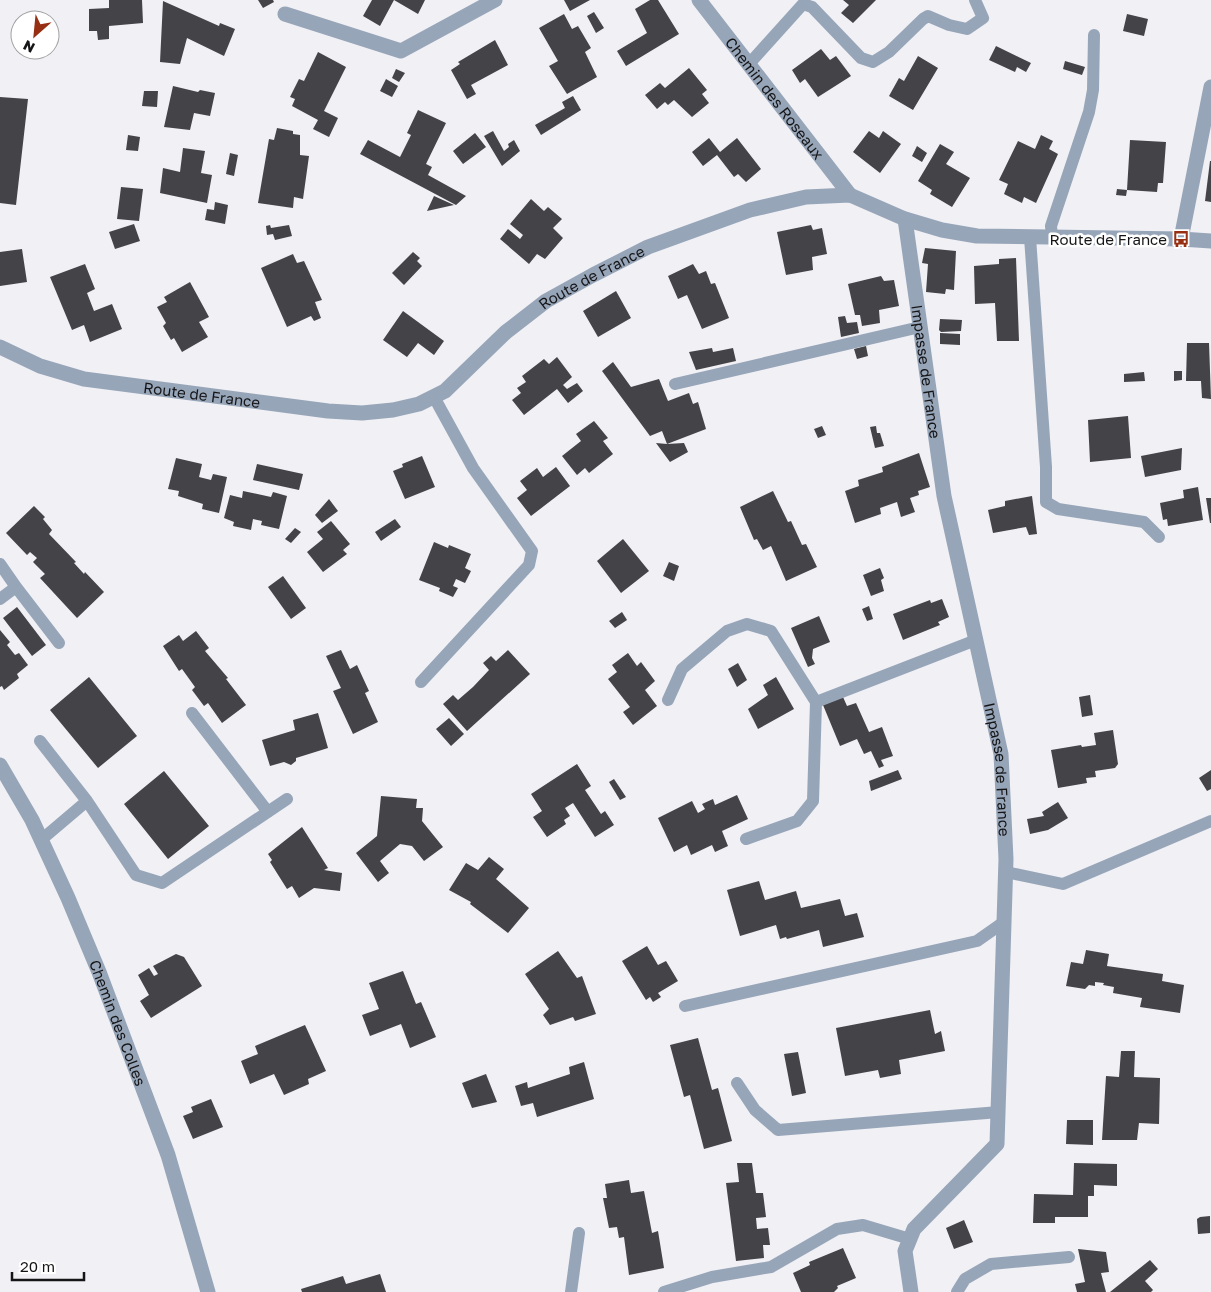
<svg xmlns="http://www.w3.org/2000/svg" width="1211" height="1292" font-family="'Golos Text',sans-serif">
<rect width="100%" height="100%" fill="#f0f0f5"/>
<!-- building -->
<path fill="#444347" d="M109,0h33l1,23 -34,3v13l-11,1 -1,-9h-8v-22l20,-1z
M258,0h15l1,2 -11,6z
M372,0h53l-7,14 -24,-14 -14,26 -17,-10z
M564,0h26l-20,11z
M650,0h8l21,34 -53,32 -9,-15 30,-18 -12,-24z
M843,0h33l-23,23 -12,-10 8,-8z
M163,1l56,25 1,-3 15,6 -11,27 -37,-18 -7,26 -20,-2z
M594,12l10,16 -8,5 -9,-17z
M564,14l8,15 6,-3 13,22 -6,4 12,25 -30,17 -18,-28 9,-5 -19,-33z
M1127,14l21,5 -4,17 -21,-5z
M495,40l13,25 -37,20 5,9 -9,5 -16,-29 9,-6 -2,-2z
M996,46l35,17 -5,9 -9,-5 -2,5 -26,-12z
M821,49l9,11 6,-4 15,20 -33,21 -13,-18 -5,4 -8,-13z
M318,52l28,15 -22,44 14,7 -9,19 -16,-8 5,-9 -26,-14 3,-7 -5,-2 9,-18 5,2z
M918,56l20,12 -25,42 -24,-14 10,-18 5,3z
M1065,61l20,6 -3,8 -19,-6z
M689,68l18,22 -5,4 7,9 -17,14 -18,-17 -6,5 -3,-3 -8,7 -12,-14 15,-12 5,5z
M396,69l9,4 -6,9 -7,-4z
M386,79l12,7 -6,11 -12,-6z
M173,86l25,6 2,-2 15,3 -5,23 -16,-3 -4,17 -26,-3z
M144,91h14l-1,16 -15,-1z
M573,96l8,14 -40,25 -6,-10 30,-17 -3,-6z
M0,97l28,2 -12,106 -16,-2z
M418,110l28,13 -20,41 6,3 -4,8 38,21 -10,9 -96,-51 8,-14 32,17 11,-22 -4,-2z
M277,128l16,3v3l7,1v20l9,1 -6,43 -9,-2 -1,11 -35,-5 11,-64 5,1z
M493,131l11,20 5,-4 -1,-3 6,-4 6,11 -18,15 -18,-30z
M869,131l10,7 4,-7 18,13 -21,29 -27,-21z
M475,133l11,14 -23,17 -10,-13z
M128,135l12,2 -2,14 -12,-1z
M1041,135l12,6 -4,8 9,5 -22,49 -12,-6 -2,6 -18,-9 4,-10 -9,-4 19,-39 17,8z
M709,138l11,14 17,-14 24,31 -15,13 -8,-8 -4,3 -17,-22 -14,11 -11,-14z
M1130,140l36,2 -3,41h-5l-1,9 -30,-2 -1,6 -10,-1 1,-6 10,1z
M940,144l14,8 -8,12 24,14 -18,29 -22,-13 2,-4 -14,-9z
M917,146l10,7 -5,9 -10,-6z
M183,148l22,3 -4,22 11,2 -5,28 -47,-10 3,-25 17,4z
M230,153l8,2 -4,21 -8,-2z
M1210,161h1v41l-6,-1z
M121,187l22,2 -4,32 -22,-2z
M434,196l20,9 -27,6z
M531,199l13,12 4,-4 14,12 -9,9 10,10 -18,21 -8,-5 -8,10 -29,-25 8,-10 12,10 3,-4 -13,-11z
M215,202l13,3 -3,19 -20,-4 2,-11 7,1z
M134,224l6,17 -25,8 -6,-17z
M270,225l1,3 18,-3 3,11 -17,4 -2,-6 -6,1 -1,-9z
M811,225l2,5 9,-2 5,26 -15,3 1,13 -27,5 -9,-43z
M925,248l31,3 -2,39 -8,-1 -1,5 -19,-2 2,-28 -6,-1z
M22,249l5,33 -27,4v-34z
M413,252l7,6 -3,3 5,5 -18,19 -12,-12z
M293,254l4,9 7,-2 18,39 -7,2 6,16 -7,3 -3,-5 -24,11 -26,-59z
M1016,258l3,83h-22l-2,-38 -20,1 -1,-38 25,-2v-5z
M85,264l10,25 -8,4 7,18 18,-7 10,25 -32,13 -6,-17 -12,5 -22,-53z
M693,264l6,10 7,-3 5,13 4,-1 14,35 -27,11 -15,-34 -9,4 -10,-23z
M881,276l3,5 10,-1 5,26 -20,4 1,13 -18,3 -2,-11h-5l-7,-31z
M190,282l19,35 -10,5 9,15 -26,15 -8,-14 -3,2 -8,-14 3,-3 -9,-16 10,-5 -3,-5z
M616,291l15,27 -33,19 -15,-26z
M403,311l41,30 -10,14 -16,-12 -11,14 -24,-17z
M845,316l2,7 10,-1 2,11 -18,4 -3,-20z
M940,319l22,1 -1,11 -20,1 -2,-2z
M940,333l20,1v11l-20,-1z
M1187,343h22l2,56 -9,-1 -1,-17h-15z
M866,346l2,10 -11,3 -3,-10z
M712,348l1,4 20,-4 3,13 -40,9 -7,-18z
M557,357l15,20 -9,8 4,4 10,-6 6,8 -15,12 -11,-14 -33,26 -12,-15 9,-7 -4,-5 9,-6 -4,-6 22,-17 5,5z
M613,362l18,25 28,-8 9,22 21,-8 4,11 5,-2 8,27 -39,15 17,-1 4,9 -18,10 -14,-19 11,1 -5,-13 -12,5 -48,-65z
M1174,371h8v9l-8,1z
M1144,372l1,9 -21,1v-8z
M1128,416l3,42 -41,4 -2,-42z
M594,421l14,17 -5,3 10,13 -24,19 -4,-5 -8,7 -15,-19 19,-15 -5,-7z
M822,426l4,9 -8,3 -4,-9z
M876,426l1,7h3l4,13 -9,2 -5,-21z
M1182,448l-1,22 -36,7 -4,-21z
M919,453l11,34 -12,4 1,4 -9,3 5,14 -14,5 -4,-15 -17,6 1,6 -26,9 -10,-32 14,-5 -1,-6 25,-8 -1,-5z
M422,456l13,31 -30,12 -12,-28 10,-4 -1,-3z
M176,458l26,6 -3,13 12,3 2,-6 14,3 -8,36 -17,-4 1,-5 -25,-8 1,-5 -11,-2z
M257,464l46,10 -4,16 -46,-10z
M556,467l14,19 -39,30 -14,-18 10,-8 -7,-9 17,-13 6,9z
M1198,487l5,33 -35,6 -1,-7 -4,1 -3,-17 24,-5 -1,-8z
M243,491l28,6 2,-5 14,4 -8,33 -18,-4 1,-4 -9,-2 -2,11 -18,-4 1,-4 -10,-4 6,-23 12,3z
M773,491l15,31 3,-1 11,24 4,-1 11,23 -31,14 -15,-35 -8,4 -6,-11 -3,1 -14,-33z
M1032,496l5,38 -8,1 -3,-8 -33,6 -5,-23 17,-4v-5z
M1206,498h5v25h-1z
M329,499l9,12 -16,12 -7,-8z
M34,506l11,11 -2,2 9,11 -3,4 27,28 -2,1 10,11 1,-2 19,20 -27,26 -37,-40 5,-4 -12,-12 4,-4 -7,-6 -3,3 -21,-22z
M395,519l6,8 -20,14 -6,-9z
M331,521l19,23 -7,6 4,4 -24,18 -16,-20 16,-13 -6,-7z
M295,528l6,4 -10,11 -6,-4z
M623,539l26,32 -28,22 -24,-32z
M434,542l14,6 1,-3 22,9 -6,14 6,3 -6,12 -9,-4 -3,7 5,2 -5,9 -14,-6 1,-3 -21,-8z
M669,562l10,4 -5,15 -11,-5z
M880,568l4,10 -3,2 3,11 -13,5 -8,-21z
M283,576l23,32 -15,11 -23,-32z
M942,599l7,18 -11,5 2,3 -37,15 -10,-26 37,-14 1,3z
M869,606l4,13 -6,2 -5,-12z
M17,607l29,38 -14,11 -29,-38z
M622,612l5,8 -12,8 -6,-7z
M819,616l11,26 -17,7 -1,9 3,6 -7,3 -17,-39z
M0,630l10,12 -3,3 8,10 4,-2 9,12 -11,9 2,4 -15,12 -2,-4 -2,1z
M196,631l13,17 -4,3 23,27 -2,1 20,26 -24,18 -14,-20 -4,3 -12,-16 3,-3 -13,-18 -3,2 -16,-25 16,-11 4,6z
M341,650l9,19 7,-4 12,26 -4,2 13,29 -25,12 -20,-43 8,-3 -15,-32z
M508,650l22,24 -63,57 -24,-27 10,-9 5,5 15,-13 16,-17 -6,-7 8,-7 5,5z
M628,653l9,13 4,-4 14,19 -10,9 12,16 -24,19 -10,-13 7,-5 -22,-28 9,-7 -5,-7z
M738,663l9,17 -10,7 -9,-18z
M89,677l48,59 -39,32 -48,-58z
M776,677l18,32 -36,20 -10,-20 20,-14 -5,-10z
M1090,695l3,20 -11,2 -3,-20z
M843,697l4,9 9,-3 13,29 13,-5 11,29 -12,4 3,6 -5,2 -8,-17 -7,3 -7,-15 -17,7 -17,-41z
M318,713l10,35 -32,10v3l-5,4 -7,-3 -14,4 -8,-26 33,-10 -2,-10z
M449,718l15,16 -13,12 -15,-17z
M1113,730l5,34 -3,4 -20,3 1,6 -10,1 1,5 -29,5 -7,-38 30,-5 1,2 14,-2 -2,-12z
M577,764l14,22 -6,4 16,24 4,-3 9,14 -19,12 -22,-34 -8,5 5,8 -6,4 2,4 -19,13 -14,-20 9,-6 -11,-17z
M898,770l4,9 -31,12 -2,-10z
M1211,770v19l-4,2 -8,-13z
M164,771l45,55 -41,33 -44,-55z
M614,779l12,18 -6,3 -11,-18z
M737,795l11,24 -26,12 6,15 -13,6 -3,-7 -21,10 -4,-10 -13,7 -16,-34 34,-17 6,12 7,-4 -3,-5 11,-5 2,6z
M381,796l36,3 -1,9h7l-1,13 21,26 -19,14 -12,-15 -12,-2 -20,17 9,12 -11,9 -22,-29 21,-17z
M1058,802l10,16 -20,12 -18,4 -3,-15 17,-3 -2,-4z
M302,827l26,41 -4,2 18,3 -2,18 -26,-3 -15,10 -7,-12 -5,3 -17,-27 2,-2 -4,-6z
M489,857l15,12 -8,10 33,29 -21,25 -38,-29 1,-2 -22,-12 17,-27 12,7z
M759,881l6,19 31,-9 5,17 39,-9 5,17 12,-3 7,24 -41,10 -4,-17 -32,9 -1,-2 -6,2 -4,-14 -36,11 -13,-46z
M647,946l11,19 8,-4 12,20 -20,12 3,4 -8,5 -3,-5 -4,3 -24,-39z
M1086,950l23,4 -2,12 56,8 -1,7 22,4 -4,28 -40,-6 2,-9 -29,-5 1,-6 -11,-2 1,-2 -9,-1v4l-6,-1 -4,4 -19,-3 5,-24 12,2z
M558,951l19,27 5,-2 14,38 -21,7 -2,-4 -23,8 -7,-10 6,-6 -24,-35z
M176,954l8,3 18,29 -51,32 -11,-17 9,-6 -11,-20 11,-7 5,8 4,-2 -5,-8z
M403,971l13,33 5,-2 15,35 -26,11 -9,-24 -31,12 -8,-21 17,-6 -10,-26z
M930,1010l5,24 6,-3 4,20 -46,9 2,14 -21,4 -2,-8 -33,6 -9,-48z
M305,1025l21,46 -18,8 1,5 -25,11 -10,-21 -24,10 -9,-23 17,-7 -3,-8z
M698,1038l14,52 6,-2 14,53 -28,8 -14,-54 -6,2 -14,-52z
M1121,1051h14l-1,26 26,1 -1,46 -20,-1 -2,17h-35l4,-64 13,1z
M798,1052l8,41 -14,3 -8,-42z
M584,1062l10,37 -57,18 -4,-14 -12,3 -6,-20 12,-4 1,6 42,-14 -1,-7z
M486,1074l11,28 -25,6 -10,-25z
M211,1099l12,28 -30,12 -10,-23 10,-4 -2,-5z
M1067,1120h26v25l-27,-1z
M737,1163h15l4,30h7l3,24 -10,1 1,11 11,-1 2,17h-7l1,13 -28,3 -10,-78 13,-1z
M1074,1163l43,1v22l-23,-1v11h-6v21h-33v6h-22l1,-29 39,1z
M629,1180l2,13 13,-2 8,42 6,-2 6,37 -35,7 -5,-38 -5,1 -2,-11 -8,1 -6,-30h4l-2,-14z
M1210,1216v17l-12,1 -1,-15 3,-2z
M964,1220l9,22 -19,7 -8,-21z
M843,1248l13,30 -19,8 1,2 -4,4h-33l-8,-19 17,-8 -1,-3z
M1078,1249l28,3 3,20 -8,1 5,19h-29l-2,-8 10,-2z
M1150,1260l8,9 -13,12 8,9 -2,2h-41z
M380,1274l6,18h-84l-1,-3 42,-13 3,8z"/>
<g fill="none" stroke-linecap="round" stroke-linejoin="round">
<!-- service -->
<path stroke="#97a5b8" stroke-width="12" d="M749,64l54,-60 9,3 49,51 12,4 16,-10 34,-33 5,-3 21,9 18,4 16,-11 -8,-18
M1030,237l16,230v35l12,7 86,13 15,15
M1052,237l-1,-11 38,-114 4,-22 1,-55
M675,384l245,-57
M0,564l16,23 -16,12
M16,587l43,56
M421,682l108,-117 3,-14 -59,-83 -39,-71
M668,700l14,-31 45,-38 20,-7 24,7 45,71
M192,713l76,99
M40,741l47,60
M746,839l51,-18 16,-20 3,-99 160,-62
M41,840l46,-39 49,74 26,8 125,-84
M1006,872l57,12 148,-63
M685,1006l292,-65 27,-19
M737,1083l18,27 23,20 221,-18
M571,1292l8,-59
M664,1292l48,-15 59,-10 66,-38 26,-4 47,14
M957,1292l8,-13 26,-15 78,-7"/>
<!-- minor -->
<g stroke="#97a5b8" stroke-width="15">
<path id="s1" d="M699,0l151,195"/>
<path d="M285,14l116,37 94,-51"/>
<path id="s2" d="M905,219l39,277 57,258 5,105 -9,285 -83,85 -9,22 6,41"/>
<path d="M1181,239l30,-152"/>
<path id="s3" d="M0,347l40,19 44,13 244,32 34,2 31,-3 26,-6 26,-13 61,-59 40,-31 47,-26 55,-28 102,-37 56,-13 44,-2 55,24 37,11 35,6 204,3 30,2"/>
<path id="s4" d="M0,765l32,55 36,78 31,74 69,183 40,137"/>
</g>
</g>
<!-- icons -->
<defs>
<g id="bus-bare" transform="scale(1.35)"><path d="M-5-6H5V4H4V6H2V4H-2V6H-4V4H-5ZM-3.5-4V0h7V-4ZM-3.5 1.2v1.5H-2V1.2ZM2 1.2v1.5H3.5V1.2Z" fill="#972f12" stroke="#fff" stroke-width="2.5" paint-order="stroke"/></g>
</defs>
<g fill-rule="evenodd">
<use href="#bus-bare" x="1181" y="239"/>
</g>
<g text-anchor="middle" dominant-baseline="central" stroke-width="5" stroke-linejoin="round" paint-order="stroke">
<!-- street labels -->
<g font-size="15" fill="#151517" stroke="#fff">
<text stroke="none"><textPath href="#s1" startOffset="124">Chemin des Roseaux</textPath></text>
<text stroke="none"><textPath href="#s3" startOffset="644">Route de France</textPath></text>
<text stroke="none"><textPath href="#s2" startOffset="154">Impasse de France</textPath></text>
<text stroke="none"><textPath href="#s3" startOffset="209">Route de France</textPath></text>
<text stroke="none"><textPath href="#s2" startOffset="559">Impasse de France</textPath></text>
<text stroke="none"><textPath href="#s4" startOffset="284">Chemin des Colles</textPath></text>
</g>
<!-- poi labels -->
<g font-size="15" fill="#151517" stroke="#fff" text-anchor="end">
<text x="1167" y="239">Route de France</text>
</g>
</g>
<!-- north arrow -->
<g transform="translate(35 35) rotate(207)"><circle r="24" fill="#ffffff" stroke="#a1a1a2"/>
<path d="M0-4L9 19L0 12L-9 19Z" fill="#972f12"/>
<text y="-8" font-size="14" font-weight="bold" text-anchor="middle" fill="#151517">N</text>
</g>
<!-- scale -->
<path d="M12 1272v8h72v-8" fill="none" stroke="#151517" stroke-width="2.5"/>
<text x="20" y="1272" font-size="15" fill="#151517" stroke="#ffffff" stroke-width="4" paint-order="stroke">20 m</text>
</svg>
